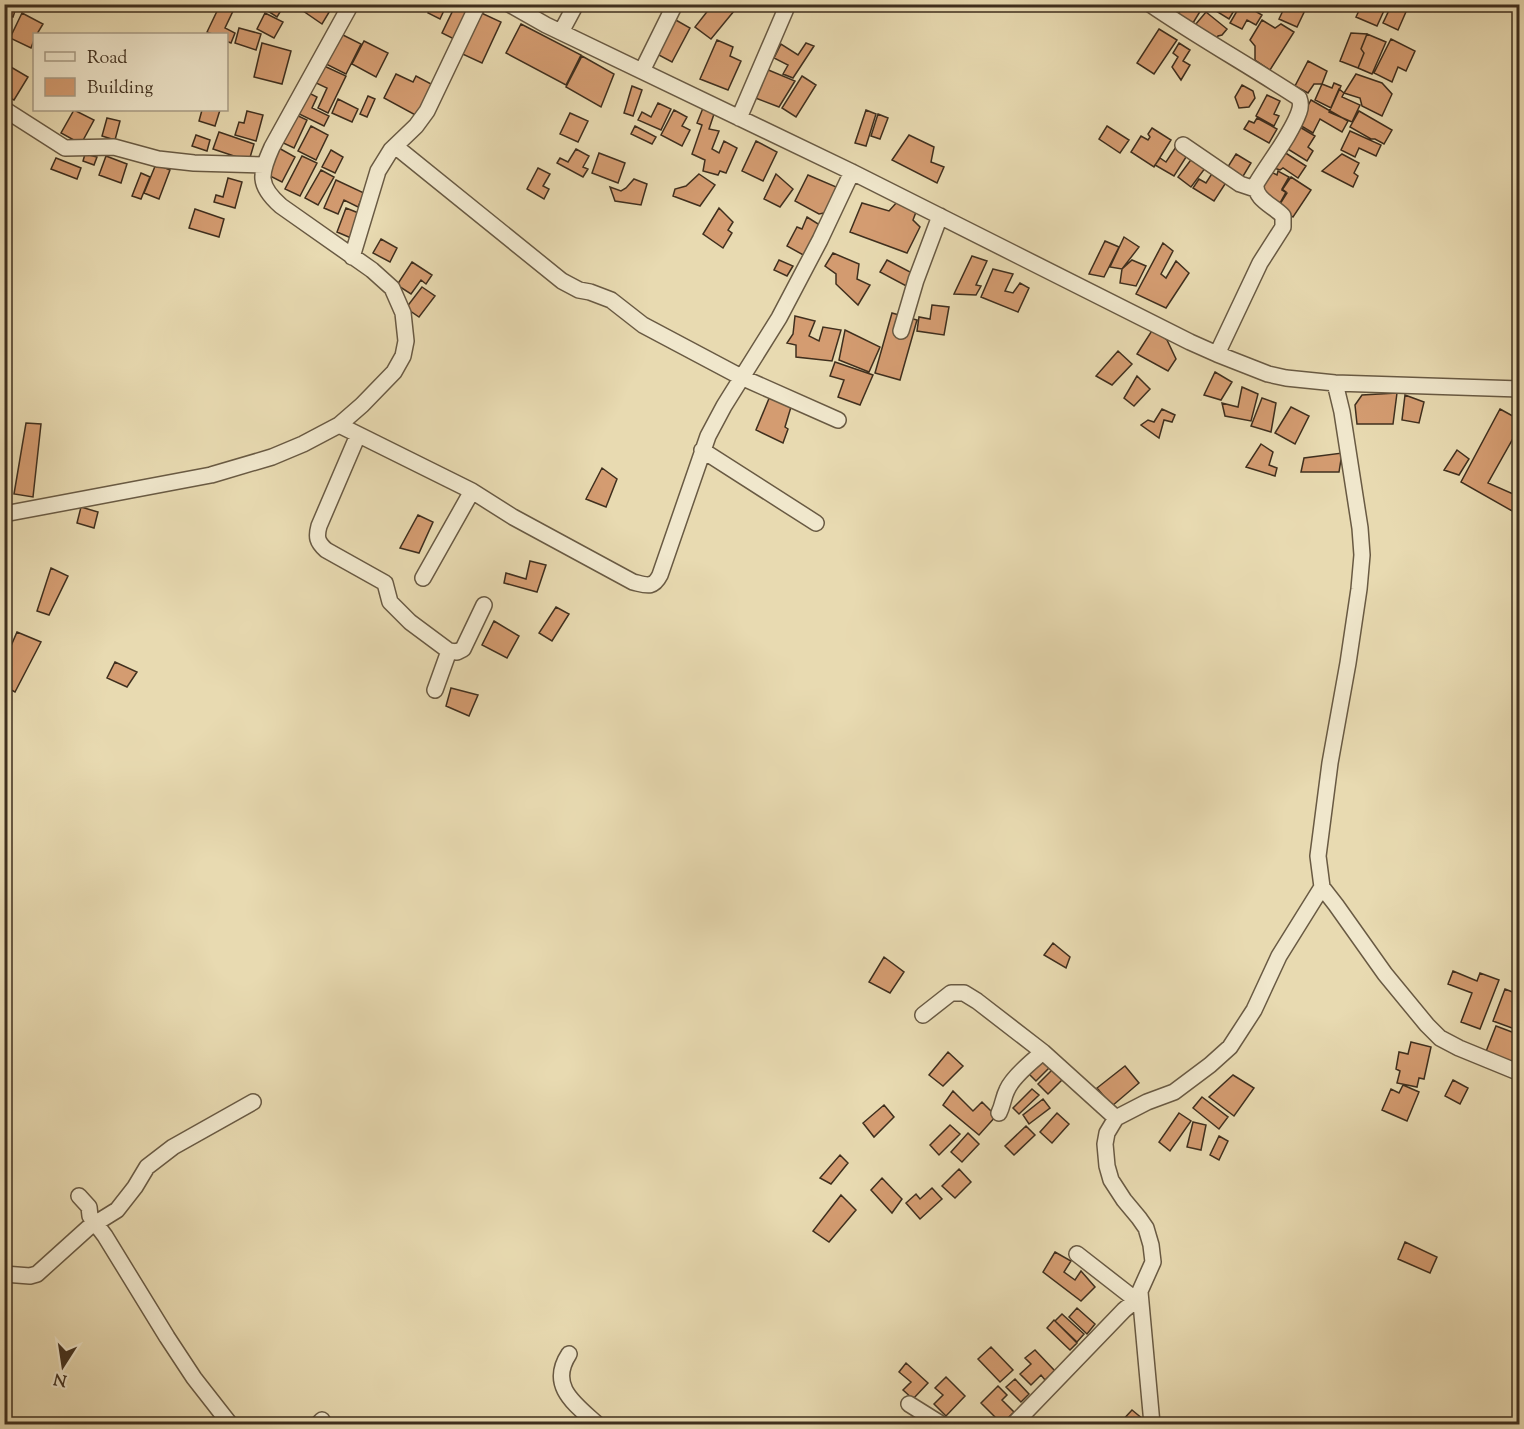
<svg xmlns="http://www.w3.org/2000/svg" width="1524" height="1429" font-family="'Sorts Mill Goudy',serif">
<rect width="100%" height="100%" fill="#e8dab1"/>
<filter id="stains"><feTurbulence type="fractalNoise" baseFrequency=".00333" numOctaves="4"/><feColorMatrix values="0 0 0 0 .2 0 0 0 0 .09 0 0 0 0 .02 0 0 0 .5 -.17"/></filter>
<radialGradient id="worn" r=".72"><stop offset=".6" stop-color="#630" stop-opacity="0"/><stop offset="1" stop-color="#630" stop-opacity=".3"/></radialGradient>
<!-- building -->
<path fill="#d49c71" stroke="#3f2f1e" stroke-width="1.5" d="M4,4h5l7,4 -3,9 -9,-4z
M260,4h25l-8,13 -17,-11z
M293,4h41l-12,20z
M432,4h15l-7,15 -12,-6z
M456,4l13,5 -15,30 -12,-6z
M713,4h13l8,7 -23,28 -16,-12z
M1176,4h27l1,1 -11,18 -15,-9 4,-6z
M1238,4l-9,15 -13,-8 2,-4 -4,-2z
M1241,4h2l19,11 -6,10 -9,-5 -5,9 -12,-6z
M1286,4h22l-11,23 -18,-8z
M1362,4h25l-10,22 -21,-9z
M1392,4l17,1 -11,25 -15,-7z
M220,5l13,6 -8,17 10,5 -4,10 -5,-2v-7h-14l-5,-2z
M477,11l24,11 -19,41 -24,-11z
M1206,12l21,17 -5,6 -4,1 -4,7 -24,-12z
M22,13l21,11 -6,10h-3v6l-3,8 -21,-10z
M265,13l18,9 -9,16 -17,-9z
M674,19l16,9 -18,34 -17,-9z
M1262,20l13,8 6,-4 13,8 -24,38 -15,-10v-14l-5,-6z
M521,24l60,31 -15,30 -60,-32z
M239,28l22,6 -5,16 -21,-7z
M1159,29l18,11 -23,34 -17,-11z
M337,32l24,12 -15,30 -24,-12z
M1351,33l16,1 -6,15 3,4 -6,15 -18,-7z
M1367,34l19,8 -14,32 -14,-6 6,-15 -3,-4z
M1391,39l24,12 -9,20 -8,-4 -6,15 -18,-9z
M717,40l16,7 -3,9 11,5 -13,29 -28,-11z
M364,41l24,12 -12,24 -24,-13z
M262,43l29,8 -9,33 -28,-7z
M806,43l8,3 -21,32 -10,-4 5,-9 -14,-7 7,-14 17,11z
M1179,43l11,7 -7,11 7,4 -9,15 -9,-13 6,-10 -5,-4z
M582,56l32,18 -13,33 -35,-20z
M1308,61l19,10 -5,13h-8l-6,9 -13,-7z
M4,63l24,14 -14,23 -10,-5v-5l5,-8 -5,-3z
M322,65l24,11 -18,37 -10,-5 9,-20 -13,-6z
M766,69l29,12 -16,26 -26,-10z
M396,74l17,8 3,-6 19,10 -16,31 -35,-19z
M1356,74l26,9 10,11 -10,22 -20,-10 -2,-8 -16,-5z
M802,76l14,9 -20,32 -14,-9z
M1334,83l7,3 -10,22 -16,-8 7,-16 10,4z
M1242,85l11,6 2,7 -6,9 -10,1 -4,-11z
M632,86l10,4 -9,26 -9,-3z
M1339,89l5,4 -2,4 18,8 -8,17 -23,-10z
M305,91l12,6 -5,11 17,8 -5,10 -29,-14z
M1267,95l13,6 -6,13 5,2 -5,10 -18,-10z
M368,96l7,3 -8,18 -7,-3z
M338,99l20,10 -6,13 -20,-9z
M1311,100l37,21 -6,11 -22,-13 -7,14 -15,-9z
M658,103l13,6 -10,21 -23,-10 4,-8 9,5z
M703,108l11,6 -5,15 10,2 -7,18 7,4 5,-12 13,7 -11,25 -6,-2 -2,4 -15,-4 2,-11 -13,-6 10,-29 -5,-2z
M74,110l20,10 -13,24 -20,-11z
M202,110h18l-5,16 -16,-5z
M674,110l13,7 -5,9 8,4 -8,16 -21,-11z
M866,110l10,4 -10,32 -11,-3z
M247,111l16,4 -7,26 -21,-6 4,-13 5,1z
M1359,111l33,19 -8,14 -9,-5h-4l-21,-12z
M292,113l15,7 -13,28 -15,-7z
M570,113l18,8 -10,21 -18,-8z
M878,114l10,4 -8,21 -9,-3z
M107,118l13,3 -5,19 -13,-4z
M1257,118l20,11 -8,14 -25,-14 5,-8 5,2z
M311,126l17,9 -12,25 -18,-9z
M635,126l21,11 -4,7 -21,-10z
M1107,126l22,14 -9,13 -21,-14z
M1298,126l17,10 -7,11 5,4 -6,10 -24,-15z
M1152,128l19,12 -17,27 -23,-15 10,-16 7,4 2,-3 -2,-3z
M1350,131l31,14 -5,11 -17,-8 -4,9 -14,-7z
M219,132l35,12 -5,17 -36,-12z
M196,135l14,5 -3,11 -15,-5z
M909,135l25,12 -3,15 13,5 -7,16 -45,-23z
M756,141l21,11 -14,29 -21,-10z
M277,147l18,10 -13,25 -18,-9z
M1176,147l12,7 -14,22 -19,-11 5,-7 6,4z
M576,149l13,7 -6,11 5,2 -5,8 -26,-14 3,-5 8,4z
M331,150l12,7 -8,16 -13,-6z
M1284,152l22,14 -8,12 -15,-10 -3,2 -6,-2z
M599,153l26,10 -7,20 -26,-10z
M85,154l12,3 -3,8 -11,-4z
M1236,154l15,9 -12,20 -15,-10z
M1342,154l17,9 -5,10 4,3 -5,11 -31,-16z
M106,156l21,8 -6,19 -22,-8z
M302,156l15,7 -17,33 -15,-7z
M1193,157l13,10 -15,20 -13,-10z
M56,158l25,10 -4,11 -26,-10z
M156,164l14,6 -11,29 -15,-6z
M538,168l12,6 -7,12 6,3 -5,10 -17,-10z
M321,170l13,7 -16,28 -13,-7z
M1269,171l8,4 1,-4 11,6 -7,12 4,3 -6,11 -23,-13z
M1213,172l14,9 -13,20 -21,-13 6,-9 7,4z
M141,173l9,4 -9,22 -9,-3z
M699,174l16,11 -15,21 -27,-10 2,-7 11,-3z
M776,174l17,15 -13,18 -16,-8z
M808,175l33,14 -12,23 -10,2 -24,-13z
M1291,177l20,13 -18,27 -15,-10 9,-14 -5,-3z
M228,178l14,4 -7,26 -21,-6 2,-7 7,2z
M634,179l13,5 -6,21 -26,-4 -5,-14 11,4 5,-3z
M336,180l28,13 -6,14 -14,-7 -6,14 -14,-6z
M898,201l18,11 -3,8 7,7 -13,26 -57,-21 12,-29 27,8z
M346,208l15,6 -10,24 -14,-6z
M719,208l14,14 -5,8 4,3 -9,15 -20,-14z
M195,209l29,10 -5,18 -30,-9z
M807,217l16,10 -16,30 -20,-11 10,-19 5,2z
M1124,237l15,10 -17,22 -12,-2z
M381,239l16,9 -7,14 -17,-9z
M1105,241l14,6 -15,30 -15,-3z
M1163,243l10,8 -12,23 5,4 10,-17 13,12 -23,35 -30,-14z
M833,253l26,11 -2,15 13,6 -12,20 -22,-21v-10l-11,-8z
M972,256l15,5 -11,24 5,1 -5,9 -22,-1z
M779,260l14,6 -6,10 -13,-6z
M887,260l29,15 -6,13 -30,-16z
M1132,260l14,6 -10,20 -16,-3 2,-14z
M412,262l20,13 -6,9 -5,-4 -10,14 -14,-9z
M993,269l20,5 -8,17 8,2 7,-10 9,5 -11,24 -37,-15z
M422,287l13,9 -16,21 -13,-9z
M932,305l17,2 -5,28 -27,-4 2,-14 11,2z
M892,313l25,7 -17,60 -25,-7z
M795,316l20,5 -6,15 10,5 4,-14 18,3 -9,31 -36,-4v-12l-9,-2 6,-9z
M1153,329l14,11 9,19 -8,12 -31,-17z
M845,330l35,17 -11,25 -30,-12z
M1118,351l14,13 -20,21 -16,-9z
M835,362l38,13 -13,30 -22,-8 6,-17 -14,-4z
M1215,372l17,10 -11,18 -17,-5z
M1137,376l13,13 -16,17 -10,-8z
M1242,387l16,7 -7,27 -26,-5 -3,-13 16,4z
M1397,393l-4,31h-36l-2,-19 7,-10z
M1405,395l19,7 -5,21 -17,-3z
M770,396l21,11 -6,20 3,2 -5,14 -27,-13z
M1262,398l14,5 -5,29 -20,-6z
M1291,407l18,9 -14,28 -20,-11z
M1162,409l13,6 -3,7 -8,-2 -5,18 -18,-13 7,-5 6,2z
M1500,409l20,11v6l-32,57 32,14v8l-6,7 -53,-30z
M26,423l15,1 -8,73 -19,-3z
M1261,444l12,8 -4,13 8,3 -2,8 -29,-9z
M1457,450l12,9 -10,16 -15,-5z
M1342,453l-3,19h-38l3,-14z
M602,468l15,11 -11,28 -20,-8z
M81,507l17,5 -4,16 -17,-5z
M418,515l15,7 -14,31 -19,-5z
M530,561l16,4 -9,27 -33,-9 2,-10 20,6z
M51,568l17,8 -19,39 -12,-4z
M556,607l13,7 -17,27 -13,-8z
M494,621l25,15 -12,22 -25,-13z
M17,632l24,10 -26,50 -11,-6v-24z
M115,662l22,10 -10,15 -20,-9z
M451,688l27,7 -9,21 -23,-10z
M1053,943l17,14 -4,11 -22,-13z
M884,957l20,15 -14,21 -21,-11z
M1453,971l24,10 3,-8 19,7 -19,49 -19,-7 11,-29 -24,-9z
M1505,989l15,6 -3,7 3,1v28l-27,-10z
M1496,1026l24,9v22l-4,10 -31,-13z
M1411,1042l20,5 -7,32 -5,-1 -2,9 -20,-4 3,-12 -4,-2 3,-17 9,2z
M948,1052l15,14 -20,20 -14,-11z
M1044,1058l7,8 -15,15 -8,-8z
M1125,1066l14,17 -27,23 -15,-18z
M1055,1067l10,10 -17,17 -10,-10z
M1233,1075l21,13 -20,28 -25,-19z
M1453,1080l15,8 -8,16 -15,-8z
M1403,1085l16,7 -12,29 -25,-11 9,-21 8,4z
M1032,1089l7,6 -20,19 -6,-6z
M953,1091l20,20 9,-9 14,14 -17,19 -36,-30z
M1202,1097l26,20 -9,12 -26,-21z
M1043,1099l7,9 -21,16 -6,-9z
M884,1105l10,12 -20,20 -11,-14z
M1057,1113l12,11 -17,19 -12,-11z
M1179,1113l12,8 -21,30 -11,-9z
M1193,1122l13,3 -5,25 -14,-3z
M950,1125l10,9 -21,21 -9,-10z
M1026,1126l9,9 -21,20 -9,-9z
M968,1133l11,11 -17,18 -11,-10z
M1219,1136l9,5 -9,19 -9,-5z
M840,1155l8,8 -17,21 -11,-6z
M959,1169l12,13 -16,16 -13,-12z
M882,1178l20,21 -10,14 -21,-23z
M932,1188l10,11 -22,20 -14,-16 10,-9 4,5z
M841,1195l15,15 -27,32 -16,-11z
M1405,1242l32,15 -7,16 -32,-14z
M1055,1252l16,9 -7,11 11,8 6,-9 14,16 -14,14 -38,-29z
M1077,1308l18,16 -8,10 -18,-17z
M1062,1314l22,20 -7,8 -22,-21z
M1054,1320l23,23 -7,7 -23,-22z
M991,1347l22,23 -13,12 -22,-23z
M1035,1350l20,21 -10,9 -4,-5 -10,10 -11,-11 11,-10 -6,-6z
M906,1363l22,20 -15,16 -10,-9 8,-8 -12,-10z
M946,1377l19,19 -19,20 -12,-12 9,-9 -8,-7z
M1015,1379l14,15 -8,8 -15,-15z
M998,1386l9,9 -5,5 12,12 -12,12 -21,-21z
M1132,1410l17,14h-30z"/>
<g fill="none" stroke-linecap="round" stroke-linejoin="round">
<!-- minor casing -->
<g stroke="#695a43" stroke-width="18">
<path id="minor" d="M509,4l37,21 306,147 338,170 27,12 51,20 18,4 49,5 185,6
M1150,4c48,33 100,62 149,94 2,5 2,8 0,14 -8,23 -30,50 -43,72 -2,15 18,22 27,32v11l-23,36 -43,91
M561,32l15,-28
M642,71l33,-67
M4,109l61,39 49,-1 44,12 36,4 70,2
M739,118l49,-114
M1183,145l57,39 15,5
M395,146l167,135 17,9 11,2 21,8 32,25 98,52 97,43
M352,257l26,-86 13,-21 25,-24 11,-15 51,-107
M901,331l15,-51 24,-64
M1335,383l7,29 18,116 2,27 -3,34 -11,74 -18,100 -12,93 4,31 14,18 49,69 42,51 13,13 19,10 61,25
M339,425l133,66 41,26 120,65c13,3 20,7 27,-7l48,-139 16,-30 55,-88 41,-78 32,-68
M358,435l-39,91c-3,11 -2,16 7,24l59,33 5,19 20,20 39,29
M702,450l114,73
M4,514l207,-39 61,-18 31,-13 36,-19 23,-20 32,-33 9,-16 3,-15 -3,-28 -11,-25 -20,-18 -91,-64c-24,-21 -21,-32 -9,-59l79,-143
M423,578l49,-87
M435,690l14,-39 8,1 6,-3 21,-44
M923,1015l28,-22h13l13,8 66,51 73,66
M999,1113c4,-8 4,-15 8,-23 5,-12 25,-29 36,-38
M79,1196l10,11 1,9 15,20 62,101 27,41 36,46
M1077,1254l59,46
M4,1274l26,2 7,-2 51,-46 29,-18 18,-23 12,-20 26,-20 80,-45
M1140,1292l12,132
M569,1354c-21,32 6,50 28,70
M909,1404l32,20
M318,1424l4,-4
M1014,1424l110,-114 12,-10 17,-38 -2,-17 -5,-17 -7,-10 -15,-18 -13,-20 -4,-14 -2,-22 2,-11 9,-15 31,-16 27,-10 36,-27 20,-18 24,-37 25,-54 43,-69"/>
</g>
<!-- minor -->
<use href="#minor" stroke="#f0e7cc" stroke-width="15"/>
</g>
<!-- margin -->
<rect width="1524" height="1429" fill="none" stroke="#e8dab1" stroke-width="24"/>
<rect x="6" y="6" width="1512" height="1417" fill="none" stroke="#3f2f1e" stroke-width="3"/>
<rect x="12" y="12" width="1500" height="1405" fill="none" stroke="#3f2f1e" stroke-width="1.5"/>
<!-- legend -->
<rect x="33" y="33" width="195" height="78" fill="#f0e7cc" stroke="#a99d86" stroke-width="1.5"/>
<rect x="45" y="52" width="30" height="9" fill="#f0e7cc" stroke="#a99d86" stroke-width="1.5"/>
<text x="87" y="63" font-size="18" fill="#3f2f1e">Road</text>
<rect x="45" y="78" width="30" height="18" fill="#d49c71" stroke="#a99d86" stroke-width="1.5"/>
<text x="87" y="93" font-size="18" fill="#3f2f1e">Building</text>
<!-- north arrow -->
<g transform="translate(63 1366) rotate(192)" stroke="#f0e7cc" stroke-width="4.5" paint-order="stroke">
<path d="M0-4.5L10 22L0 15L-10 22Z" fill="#3f2f1e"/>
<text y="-9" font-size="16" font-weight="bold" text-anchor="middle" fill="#3f2f1e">N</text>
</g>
<rect width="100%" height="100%" filter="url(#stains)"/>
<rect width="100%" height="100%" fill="url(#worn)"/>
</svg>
